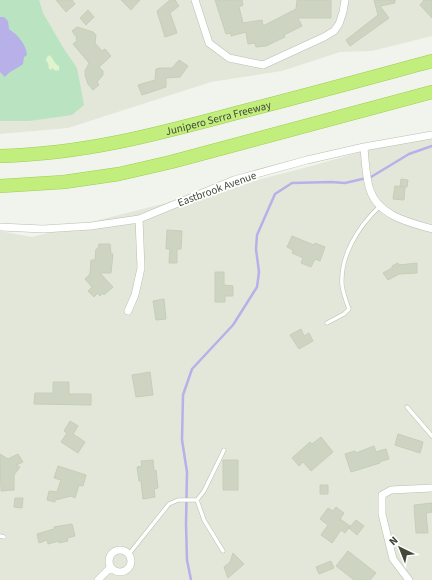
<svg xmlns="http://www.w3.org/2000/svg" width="432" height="580" font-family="'Source Sans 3',sans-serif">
<rect width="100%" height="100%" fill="#f1f4ec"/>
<!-- residential -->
<path fill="#e2e7da" d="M0,0h432v36l-60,15 -32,1 -58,19 -71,11 -143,46 -68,6z
M432,132v448h-432v-349l32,6 272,-69z"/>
<!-- green -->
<path fill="#bae3c1" d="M0,0h39l4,13 21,36 13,19 7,37 -12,10 -43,6h-29z"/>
<!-- sand -->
<path fill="#dff3cd" d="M50,55l6,9 3,2v5l-2,-1 -1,1 -4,-3 -1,2 -2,-1 -1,-6 -2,-2 1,-4z"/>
<!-- water -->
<path fill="#b7b0e9" d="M0,17h4l4,4 1,8c9,6 17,15 18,26l-3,2 -1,7c-6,5 -14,7 -18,13l-5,-5z"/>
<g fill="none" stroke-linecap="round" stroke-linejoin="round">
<!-- stream -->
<path stroke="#b7b0e9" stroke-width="2.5" d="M191,580l-4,-20 -1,-36 1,-52 -5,-32 1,-45 9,-26 41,-44 24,-38 2,-15 -3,-23 1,-14 18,-41 17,-11 39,-1 14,1 26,-6 38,-23 23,-8"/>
</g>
<!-- building -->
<path fill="#ced4c2" stroke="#c6ceb6" d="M56,0h16l3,4 -9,8z
M121,0h19l-9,10z
M170,0h5l4,6 -9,7 7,20 -12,4 -8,-26z
M215,0h27l1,5 -4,2 4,16 19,-3 1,6 33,-17 1,-9h34v18h-33l4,8 -18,9 1,2 -19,9 -10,1 -1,-4 -7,1 -2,-12 -15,4v-3l-5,1z
M374,0h21v3l-15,3 9,12 -39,28 -4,-6 32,-25z
M424,0h8v18l-12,-13z
M88,10l6,7 -8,8 -6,-7z
M77,27l16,5 3,3 -1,8 7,8 3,-2 6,7 -12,11 4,4v4l-6,7 2,3 -6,5 -5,-6 -3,-9v-4l4,-8 -16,-19 4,-3 -1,-2 1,-1 -5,-7z
M179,60l9,6 -8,11 -14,1v9l-24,8 -4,-10 17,-5 1,-11 4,-1h12z
M401,179l7,1 -1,7 -7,-1z
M395,186l10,1 -1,13 -11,-1z
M167,230l15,1 -1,18h-4v14h-8l1,-14h-4z
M292,236l22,9 1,-2 10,4 -5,14 -5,-2 -4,8 -10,-4 2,-5 -11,-5 1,-3 -6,-3z
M99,244h11l1,10h2l-2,19h-11l13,14 -9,8 -1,-2 -3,3 -2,-3 -4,4 -6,-6 4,-4 -7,-8 5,-5 1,-14h4l1,-11h2z
M398,263l1,2 18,-2v10l-18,1 -11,6 -5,-7 9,-5v-2z
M215,272h9v13l9,1v10h-8v6h-10z
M164,299l2,20 -10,1 -3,-19z
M301,329l3,7 5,-3 4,8 -14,8 -9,-14z
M150,372l3,23 -17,2 -4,-22z
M53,382h16v12h22v11l-57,-1 1,-11h18z
M70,421l8,5 -5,8 12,8 -7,11 -17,-11 6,-9 -3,-2z
M398,434l25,8 -3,11 -25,-8z
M321,437l12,15 -22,19 -8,-9 -4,4 -7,-8 18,-16 2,2z
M374,446l2,6 10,-3 3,10 -10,3 1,1 -29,9 -6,-18 10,-3 1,2z
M0,454l8,5 10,-5 5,8 -7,3 4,2 -6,8v15l-13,1z
M153,460l1,11 2,-1 2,18 -4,1 1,8 -12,2 -2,-18h-2l-2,-14 5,-1 -1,-5z
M223,460h15v30h-15z
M58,466l28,9 -3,11 -4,-1 -4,13 -4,-2 -16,4v2l-8,-2 2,-9 8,1 4,-12 -7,-2z
M320,485h8v9h-8z
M15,498h8l-1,10 -8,-1z
M432,503v9l-6,1 2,20h-12l-2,-28z
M336,507l8,6 -4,6 10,7 -5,7 -4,-3 -9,13 -11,-8 7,-10 -8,-6 8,-11 5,3z
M356,520l8,6 -7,9 -8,-7z
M72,524l3,12 -8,2 1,3 -9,2v-2l-11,3 -1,-4 -8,3 -2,-9 17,-5v-2z
M348,551l28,22 -6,7h-16l-18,-14z
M233,553l11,11 -16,14 -4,-11 6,-5z
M331,561l3,7 -15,6 -3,-7z"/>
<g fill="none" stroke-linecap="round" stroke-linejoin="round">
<!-- service casing -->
<g stroke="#b9bfaf" stroke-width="4.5">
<path id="service" d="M327,323l17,-9 5,-5c-3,-8 -6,-16 -7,-24 -2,-30 17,-59 37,-78
M407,407l25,29
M197,500l7,20 19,31
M0,536l4,1
M129,554l40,-50 9,-4h19l7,-9 20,-41"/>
</g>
<!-- minor casing -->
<g stroke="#b9bfaf" stroke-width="8">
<path id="minor" d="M195,0l14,43 20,15 34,7 61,-28 10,-6 5,-7 4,-12 2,-12
M364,147c1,12 2,32 6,43 9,26 38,32 62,39
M0,227l43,2 48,-3 48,-7 95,-39 73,-20 57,-13 68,-12
M128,311l7,-16 6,-27 -2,-49
M109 561a11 11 0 1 1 22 0a11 11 0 1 1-22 0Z
M98,580l12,-12
M409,580l-16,-21 -11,-45v-19l9,-5 41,-2"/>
</g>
<!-- motorway casing -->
<g stroke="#a0cc4d" stroke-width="14">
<g id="motorway">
<path id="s1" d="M0,156c86,-2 162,-23 244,-45 63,-16 125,-33 188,-50"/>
<path d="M0,186l64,-4 55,-8 52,-12 261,-70"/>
</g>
</g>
<!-- service -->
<use href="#service" stroke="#fff" stroke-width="3.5"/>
<!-- minor -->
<use href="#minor" stroke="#fff" stroke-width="7"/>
<!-- motorway -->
<use href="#motorway" stroke="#c2ee7d" stroke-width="13"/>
</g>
<g text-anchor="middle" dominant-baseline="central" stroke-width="3.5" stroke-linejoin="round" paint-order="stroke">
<!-- street labels -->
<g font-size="11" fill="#43483a" stroke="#fff">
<text stroke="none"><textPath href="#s1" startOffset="222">Junipero Serra Freeway</textPath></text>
<text transform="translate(217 189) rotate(-20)">Eastbrook Avenue</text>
</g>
</g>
<!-- north arrow -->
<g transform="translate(400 548) rotate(317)" stroke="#ffffff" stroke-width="3" paint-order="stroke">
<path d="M0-3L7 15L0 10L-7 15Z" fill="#43483a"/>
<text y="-6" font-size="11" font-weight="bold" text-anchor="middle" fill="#43483a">N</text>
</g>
</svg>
